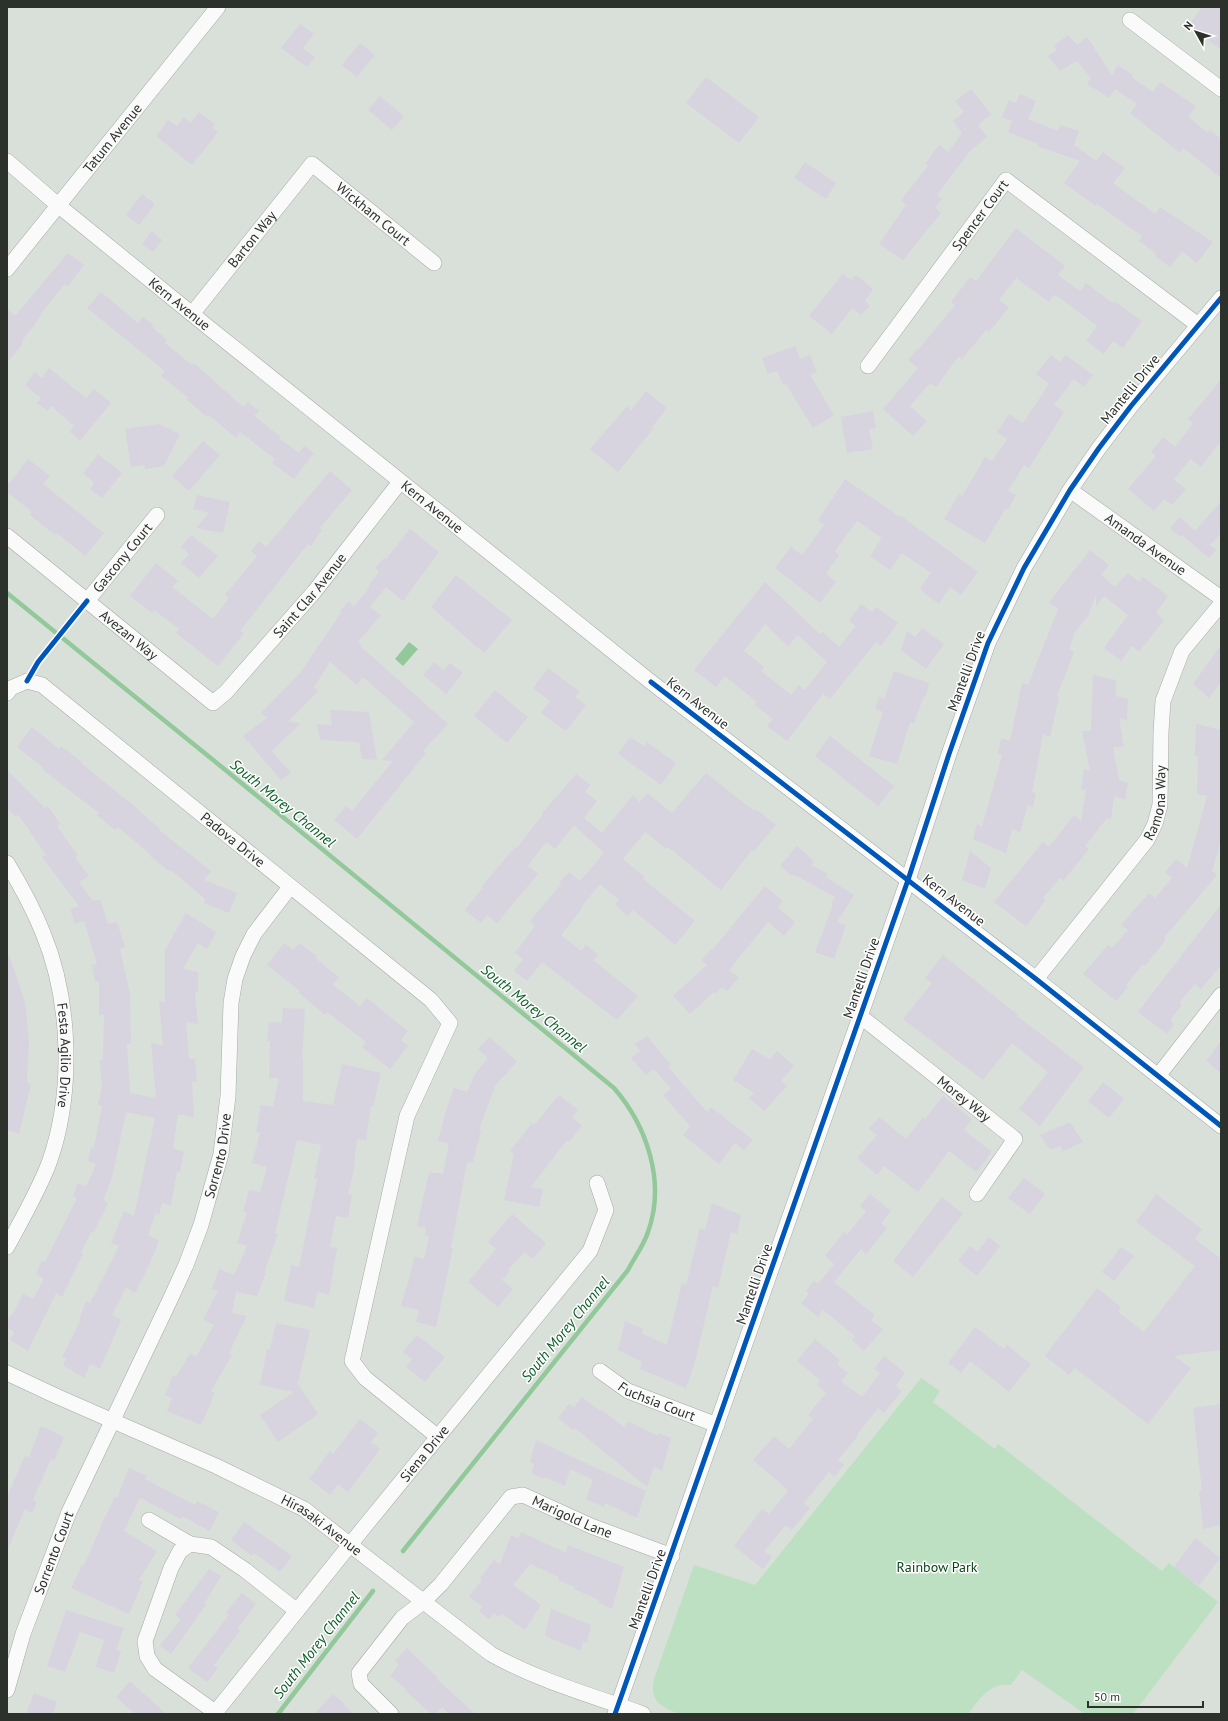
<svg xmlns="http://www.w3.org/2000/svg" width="1228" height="1721" font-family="'PT Sans',sans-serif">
<rect width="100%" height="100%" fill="#d9e0da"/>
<!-- green -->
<path fill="#bee0c2" d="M921,1378l19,13 -7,11 62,47 3,-5 164,127 7,-8 49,39 -85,112h-48l-63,-44 -11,15c-22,-3 -31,14 -43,29h-289c-17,-7 -30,-12 -25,-35l40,-114 61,20z"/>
<!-- water -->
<path fill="#92c89a" d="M409,642l9,7 -15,17 -8,-7z"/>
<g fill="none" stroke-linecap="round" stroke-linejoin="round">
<!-- stream -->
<path stroke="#92c89a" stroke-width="4.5" d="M7,593l216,175 391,320c33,38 52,94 34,144 -4,13 -14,26 -20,38l-225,281
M278,1714l95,-123"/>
</g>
<!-- building -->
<path fill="#d7d3df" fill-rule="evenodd" d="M1202,7h19v43l-32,-25z
M300,24l14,10 -11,14 12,9 -8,10 -26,-19z
M1068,35l9,10 10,-8 25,38 6,-10 15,10 -1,3 21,14 7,-10 36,24 -8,11 20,16 2,-3 11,9v39l-38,-30 -3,5 -50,-40 7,-9 -22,-15 -6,9 -22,-14 4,-6 -14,-17 -17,10 -12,-15 9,-6 -3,-4z
M360,43l15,12 -18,22 -15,-12z
M706,77l53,40 -20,26 -53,-40z
M971,89l20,25 -13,11 9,12 -17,14 -33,44 5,4 -7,8 6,6 -38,47 -24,-16 27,-39 -5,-5 27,-34 -3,-2 14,-19 9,7 14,-19 -9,-12 11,-9 -9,-11z
M1020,94l16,7 -8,18 30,12 2,-6 19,6 -5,14 22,16 7,-9 22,16 -12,15 42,31 5,-7 53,35 -16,21 -15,-12 -12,16 -15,-11 2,-2 -18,-13 3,-5 -45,-32 -1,2 -32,-23 16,-22 -43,-15 1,-2 -30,-12 4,-11 -10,-4 7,-17 7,3z
M380,96l24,20 -12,14 -24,-20z
M199,112l16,12 -3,3 6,5 -26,33 -36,-29 12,-16 9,6 7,-9 7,6z
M805,162l31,21 -10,16 -32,-21z
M142,194l13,10 -16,21 -13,-10z
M1016,228l49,38 -7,9 22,16 6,-8 27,20 1,-2 28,20 -19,27 -10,-7 -9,13 -18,-13 11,-15 -37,-28 -6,-3 -5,7 -33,-24 -17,22 10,7 -20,25 -3,-2 -24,29 -3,-3 -23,31 -6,-4 -20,23 17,15 -14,15 -30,-27 35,-41 -10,-8 10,-12 1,1 36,-44 -4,-3 19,-25 6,4z
M152,231l10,9 -9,12 -11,-8z
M68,253l16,12 -16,21 -3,-2 -25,31 1,1 -20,26 2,1 -16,20v-54l8,7z
M843,274l8,6 5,-5 17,14 -8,12 5,5 -9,9 -9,-7 -20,26 -23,-18z
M101,292l37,31 5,-6 11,8 -2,2 15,13 -2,3 27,22 2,-2 49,44 5,-5 11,9 -5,5 27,21 -1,2 19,14 5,-7 10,7 -20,26 -22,-16 3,-4 -35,-27 -4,6 -27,-23 -2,2 -20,-17 2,-2 -28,-22 4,-5 -78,-63z
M795,346l5,13 10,-4 7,17 -7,3 24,40 -21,13 -27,-44 -3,1 -6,-14 -9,3 -6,-16z
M1051,355l9,7 6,-7 27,20 -9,12 -10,-8 -20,26 10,7 -35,56 -5,-3 -16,26 8,4 -8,15 -2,-2 -21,35 -41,-24 15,-25 3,2 23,-39 7,4 15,-22 -10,-7 12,-18 14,9 26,-39 -13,-10z
M49,368l37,30 8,-9 17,14 -31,38 -10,-9 4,-6 -23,-20 -3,5 -11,-8 4,-5 -16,-13 10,-13 7,6z
M1221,380v61l-20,26 -11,-8 -16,21 12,9 -14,16 -8,-6 -10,12 -26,-22 28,-33 -5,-4 12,-15 12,10 18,-24 -5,-4z
M646,391l21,17 -15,19 2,1 -36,44 -28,-23 37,-43 4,4z
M873,411l3,17 -7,1 4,20 -26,4 -6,-36z
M159,424l21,10 -16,32 -19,3v-4l-14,2 -6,-38z
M203,441l17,14 -31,36 -17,-15z
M98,454l24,19 -20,25 -12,-9 4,-6 -11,-10z
M28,459l22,17 -7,8 61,49 -19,23 -28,-23 -2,2 -25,-20 2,-3 -25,-20v-6z
M330,471l22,19 -32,38 2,2 -11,16 -3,-2 -68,87 4,2 -26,33 -42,-33 3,-4 -25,-19 -2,3 -22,-17 26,-33 22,18 -6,6 41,32 16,-21 -4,-3 32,-39 -6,-5 8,-10 7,6z
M845,479l55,38 1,-1 77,56 -17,23 -11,-8 -11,17 -18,-13 1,-2 -2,-1 11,-15 -29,-20 -12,17 -20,-14 12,-18 -25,-17 -22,30 4,4 -13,19 10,8 -16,21 -45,-35 16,-21 11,8 22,-30 -6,-5z
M197,495l33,7 -7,31 -27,-5 13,-15 -16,-4z
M1221,501v32l-11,12 6,5 -7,8 -27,-23 -2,2 -10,-9 10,-11 15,14z
M410,529l29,23 -36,49 -17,-14 -16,20 11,8 -23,27 3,2 -1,2 88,78 -25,27 3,2 -69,86 -23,-19 12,-14 6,5 41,-50 -11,-1 32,-38 -51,-45 -6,8 -27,-23 -16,25 4,4 -30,31 13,1 -29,28 19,22 -10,7 -38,-44 24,-18 -6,-5 39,-40 41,-60 -2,-1 10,-11 5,5 16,-19 -2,-1 11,-14 -4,-4 9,-10 2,1z
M191,535l27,21 -19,22 -18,-15 8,-9 -8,-7z
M1090,550l19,15 -8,10 14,12 13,-14 11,9 4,-5 25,19 -12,17 8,7 -25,32 -7,-6 -11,15 -17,-13 24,-33 -24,-19 -8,10v-11l-8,21 -13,16 -6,17 5,3 -17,44 2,1 -9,40 -7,-3 -11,58 4,2 -3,13 -5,-2 -8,27 -8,-3 -6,24 -33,-14 4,-15 5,3 20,-72 -4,-2 3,-15 9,3 12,-58 6,2 30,-76 -9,-7z
M456,575l56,45 -28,33 -53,-46z
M765,582l55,52 3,-2 16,15 17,-21 -7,-5 12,-17 11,8 4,-5 22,16 -17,23 -5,-4 -46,57 -7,-5 -36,47 -20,-15 6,-7 -18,-14 2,-3 -32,-26 -9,11 -22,-17zM765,624l23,22 10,-11 29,27 -22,28 -6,-5 -8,10 -30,-24 3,-4 -20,-16z
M922,628l22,16 -18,25 -25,-19 6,-19 8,6z
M1221,645v37l-12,16 -16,-14z
M434,662l10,8 6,-7 13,10 -17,21 -23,-19z
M548,668l32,24 -5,5 11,8 -20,26 -25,-18 9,-12 -17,-13z
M894,671l35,12 -3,14 -2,-1 -10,27 -4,-1 -13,42 -28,-8 14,-44 -8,-3 4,-12 5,2z
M1093,675l23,5v16l12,3 -1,21 -8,-2 5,29h-11l6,33 9,3 -3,17 -11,-4 -3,23 -4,-1 -22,28 4,3 -26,32 -3,-3 -17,20 3,2 -20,26 -32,-24 49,-60 6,5 25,-32 7,6 5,-31 -5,-1 3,-20 6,2 -8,-40h9z
M495,690l33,27 -21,26 -33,-27z
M330,710l39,2 8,48 -15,-1 -3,-17 -39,-2 -3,-16 15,1z
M1196,724l25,6v110l-9,31 5,4 -53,63 2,2 -21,26 -2,-2 -17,21 2,2 -12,14 -33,-27 25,-29 4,3 16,-18 -7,-5 28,-32 6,5 17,-20 -7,-6 11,-13 11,9 20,-72 -10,-2 1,-37 -3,-1z
M32,727l27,22 2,-3 21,16 -1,1 53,43 26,23 -1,1 52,41 -7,9 33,13 -8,20 -25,-10 1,-4 -34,-29 -1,2 -20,-16 1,-1 -33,-28 -3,3 -18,-15 2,-2 -56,-43 1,-2 -27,-21z
M830,736l64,50 -16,20 -63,-50z
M630,737l14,9 3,-4 29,21 -15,22 -43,-31z
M7,770l38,38 3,-2 12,18 -3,2 21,30 -3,1 14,19 -10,6 14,19 7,-2 8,25 9,-2 8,25 -5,2 10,45 1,50h-4l3,49 26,5 -5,-55 12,2 -4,-44 6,1v-52l21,-37 30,19 -9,17 -9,-6 -15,26 15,3v21l-3,-1 3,32 -12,-2 3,37h6l2,23h-5l2,35 -16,-3 -5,34 11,4 -4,20 -3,-1 -6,35 -9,-3 -3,12 -3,-2 -8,22 11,6 -9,22 -15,30 -9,-6 -14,28 9,5 -21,49 -10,-5 -6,14 -21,-13 3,-6 -4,-2 18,-36 -1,-1 7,-19 4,2 29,-57 -8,-3 13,-32 10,5 21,-98 -29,-6 -14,66 -9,22 5,3 -15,30 -2,-1 -10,21 2,1 -21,43 -6,-4 -28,58 -18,-11 4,-8 -7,-4v-7l4,-7 1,1 11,-21 10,5 11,-20 -8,-5 6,-14 3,2 32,-64 -4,-2 5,-13 8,4 10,-23 -8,-3 3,-14 3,1 8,-42 -4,-1 4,-18 -2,-27h3l1,-45h-5v-34l-4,1 -3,-17 5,-1 -13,-43 -9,3 -5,-15 9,-3 -37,-49 4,-2 -28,-41 -2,3 -9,-9z
M706,773l48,38 2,-2 20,16 -22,26 -2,-1 -31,40 -53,-43 -2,2 -21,-17 -22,27 22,18 -2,2 52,42 -20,24 -42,-35 -5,6 -13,-11 4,-5 -19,-16 -18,22 1,1 -22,28 20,16 5,-6 12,10 -5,5 45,36 -21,24 -75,-58 -15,19 -13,-10 9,-12 -8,-6 20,-27 -5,-5 31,-37 -2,-1 10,-11 11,9 24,-28 -30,-28 -19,24 -9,-7 -18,24 10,8 -41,49 -10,-8 -6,8 -16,-13 18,-23 -1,-1 33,-39 2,1 26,-34 -1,-1 34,-39 14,11 -5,7 12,9 -13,17 18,15 31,-38 7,7 7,-9 25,20z
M797,846l17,15 -3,4 17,9 -2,3 28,18 -17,27 9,3 -12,34 -19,-7 18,-47 -2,-1 4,-7 -42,-23 -1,2 -12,-10z
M970,851l21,17 -6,21 -23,-9z
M765,886l18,15 -5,7 17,14 -11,14 -16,-14 -39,48 10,8 -12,13 -5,-4 -6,7 -2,-2 -24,22 -17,-18 34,-31 -6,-5 10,-11 1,1z
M1221,904v61l-20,24 -6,-5 -15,18 2,2 -12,17 4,3 -7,10 -29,-22z
M284,943l9,7 6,-7 18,13 -2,2 24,19 -6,8 27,21 7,-8 41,33 -7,9 7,6 -18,23 -28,-22 4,-5 -39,-30 -2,3 -26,-22 1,-2 -33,-26z
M9,955l16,47 4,39 -2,42 4,1 -12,50 -12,-4v-174z
M943,955l75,60 -1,1 67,51 -44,59 -21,-17 29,-37 -36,-29 -29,37 -80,-61 29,-36 -7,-5z
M283,1008l22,1 -3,49h1v43l30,4 9,-41 39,9 -8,34 -2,-1 -5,34 -9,-1 -3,25 1,1 -7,29 4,1 -4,23 -12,-2 -6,31 7,1 -8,47 -12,-3 -3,16 -30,-7 7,-36 8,2 18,-88 -3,-1 7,-33 -24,-5 -22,93 3,1 -14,39h2l-9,23 -21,-4 -4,21 15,3 -18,37 3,2 -21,36 4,2 -14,32 -34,-14 5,-13 -7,-3 8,-20 3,2 14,-24 6,4 18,-32 -11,-6 15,-28 -6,-2 7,-20 15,6 13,-29 -10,-3 10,-30 -4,-1 6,-22 11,2 7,-25 -15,-4 8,-30 -4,-1 5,-27 12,2 6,-29h-10l1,-37h-3l2,-19 13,1z
M647,1036l24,29 -3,2 39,45 4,-5 42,33 -9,10 -9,-7 -16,21 -36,-29 7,-9 -27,-31 8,-6 -17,-20 -8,6 -15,-17 9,-7 -5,-7z
M489,1037l28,24 -22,25 -16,44 2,1 -8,32 -6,-1 -16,86h2l-17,79 -20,-5 3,-12 -18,-4 6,-22h1l6,-27 10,2 5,-23 -4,-1 1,-7 -9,-2 12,-54 14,2 6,-31 -11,-2 8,-31 8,-22 13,4 8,-18 13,-16 -10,-9z
M1221,1041v32l-15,-12z
M752,1049l18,10 7,-8 17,15 -13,15 6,5 -23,25 -15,-13 5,-5 -21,-13z
M1103,1082l21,17 -15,19 -21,-17z
M559,1095l19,15 -6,7 10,9 -13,16 -2,-2 -36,47 12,2 -4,18 -35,-7 10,-46 -4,-3 22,-28 2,2z
M943,1096l29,23 -8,11 28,22 -16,20 -27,-21 -31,41 -34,-26 -7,9 -20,-17 20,-23 -8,-6 10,-12 27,22 17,-22 2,2z
M1070,1122l13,20 -20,9 -3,-5 -10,4 -10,-15z
M1024,1178l21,16 -15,20 -22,-16z
M870,1194l21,17 -10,12 6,5 -21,26 -5,-5 -27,33 41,33 -4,5 12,9 -19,22 -12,-11 3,-4 -32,-26 -5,7 -17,-14 8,-9 -3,-3 8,-10 4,3 16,-20 -9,-8 19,-24 3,3 19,-24 -6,-5z
M1156,1194l46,35 -7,10 26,20v91l-47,6 17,12 -43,56 -73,-56 -6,7 -24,-19 52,-68 24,19 -3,5 26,20 51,-66 -59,-44z
M942,1197l21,17 -50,63 -20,-16z
M712,1203l29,12 -4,19 -6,-2 -13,56 -5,-2 -18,76 -9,26 -46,-19 2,-7 -24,-12 7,-29 18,8 -2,4 26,12 15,-62 4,2 14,-57 5,2z
M512,1214l34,29 -13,16 -9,-7 -16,18 2,1 -8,9 11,9 -15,18 -30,-25 28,-33 -8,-7z
M989,1237l11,9 -23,30 -19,-15 12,-15 7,6z
M1121,1247l13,9 -20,25 -12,-9z
M276,1323l34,7 -12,54 20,30 -40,28 -18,-27 34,-23 -34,-7 7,-36h3z
M975,1327l29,22 3,-4 24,19 -22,28 -39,-31 -9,12 -13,-10z
M417,1335l28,22 -20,25 -19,-15 6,-8 -9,-7z
M815,1339l25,21 -3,4 11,9 -7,8 21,16 18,-24 -6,-4 10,-13 21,17 -9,13 6,5 -18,22 -6,-5 -21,27 1,1 -20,24 6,5 -10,12 -5,-5 -25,31 6,5 -18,22 -6,-5 -22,26 8,6 -9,12 -29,-23 28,-37 7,5 19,-23 -2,-1 1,-1 -34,-29 21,-24 15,13 24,-30 -5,-4 18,-22 -9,-8 3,-5 -23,-19z
M582,1397l18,14 1,-2 24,19 2,-7 31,15 1,-3 12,5 -9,33 -8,-4 -7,20 -72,-59 -2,2 -15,-12 11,-14 5,3z
M1221,1404v121l-18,4 -4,-38h3l-9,-83z
M360,1419l18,14 -7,9 9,7 -32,43 -10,-8 -8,11 -21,-16 21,-28 3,3z
M41,1426l23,11 -10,24 -3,-2 -18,41 4,2 -5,11 -7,-4 -18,42v-55l18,-40 4,1z
M536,1440l110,51 -9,27 -32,-15 -1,4 -18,-8 7,-19 -23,-11 -5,17 -20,-9 -1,2 -12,-5 2,-10 -4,-2z
M129,1468l18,8 -2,3 50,26 2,-4 22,11 -9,19 -28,-15 -1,3 -41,-21 -16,33 33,20 -18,29 4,1 -14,33 -58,-26 11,-23 2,1 20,-47 11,-22 2,1z
M244,1522l48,34 -12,16 -26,-19 -2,3 -21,-16z
M521,1532l45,21 2,-8 56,22 -12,42 -14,-7 1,-2 -25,-11 1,-2 -17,-7 1,-3 -29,-13 -17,21 28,20 -16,25 -23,-16 -3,3 -5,-4 -5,6 -10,-8 3,-4 -13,-11 13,-16 -2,-2 14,-18 6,5 11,-30 7,4z
M1195,1538l25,20 -21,28 -25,-19z
M209,1569l12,7 -17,28 2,1 -35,49 -11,-8 21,-27 -6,-4z
M242,1593l14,11 -19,25 3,2 -26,34 4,3 -11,14 -19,-14 41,-53 -3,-2z
M551,1609l40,16 -4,18 -4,-2 -2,10 -36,-15z
M66,1610l58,18 -8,22 5,1 -7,22 -18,-6 8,-27 -24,-8 -15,40 -18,-6z
M407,1648l31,30 -1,1 38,35h-26l-7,-7 -6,7h-5l-25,-23 1,-1 -17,-14 9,-11 -4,-4z
M130,1681l36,33h-31l-19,-17z
M34,1693l23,9 -4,12h-27z
M333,1694l12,10 -1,1 10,9h-40z"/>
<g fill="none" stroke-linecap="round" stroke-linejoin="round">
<!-- minor casing -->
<g stroke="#a5aaa5" stroke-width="16">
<g id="minor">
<path d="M1130,20l91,69"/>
<path id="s1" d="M7,161l52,45 149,121 443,355 385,297 185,147"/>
<path id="s2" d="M7,269l211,-262"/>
<path id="s3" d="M192,314l120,-150 122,99"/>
<path id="s4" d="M868,366l138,-186 192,145"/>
<path id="s5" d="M1070,490l151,108"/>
<path id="s6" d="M7,536l206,167 13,-11 88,-100 86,-110"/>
<path id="s7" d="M87,601l70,-86"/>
<path id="s8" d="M7,693l4,-5 16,-7 15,4 389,315 19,23 -43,93 -55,245 13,17 73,59"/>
<path id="s9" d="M7,863c14,23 26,45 36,70 28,68 31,160 6,230 -11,29 -27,56 -42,84"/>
<path id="s10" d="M1036,979l111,-139 8,-16 5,-19 1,-73 2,-31 19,-50 39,-47"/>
<path id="s11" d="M860,1016l155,123 -38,55"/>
<path d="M1158,1076l63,-81"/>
<path id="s12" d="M600,1371l28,20 89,34"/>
<path id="s13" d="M7,1373l49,23 160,70 88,43 187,145c48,27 100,41 152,60"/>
<path d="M149,1520l41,24"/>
<path id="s14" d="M7,1690l16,-56 46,-122 100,-210 17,-37 15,-40 20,-71 7,-58 3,-93 4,-24 8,-23 11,-22 36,-47"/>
<path d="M215,1712l-60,-43 -8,-13 -2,-15 26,-73 9,-17 10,-7 21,3 34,23 52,41"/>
<path id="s15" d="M214,1714l151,-188 225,-275 16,-41 -9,-27"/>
<path id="s16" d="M391,1714l-30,-30 -2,-11 43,-55 21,-16 18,-18 70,-87 12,-2 68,31 81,30"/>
<path d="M615,1714l293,-834 41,-126 39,-111 36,-75 46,-78 29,-42 32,-42 90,-108"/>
</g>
</g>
<!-- minor -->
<use href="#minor" stroke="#f9faf9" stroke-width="15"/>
<!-- cycleway casing -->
<g stroke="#fff" stroke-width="8">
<path id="cycleway" d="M27,681l11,-19 49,-61
M651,682l385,297 185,147
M615,1714l293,-834 41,-126 39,-111 36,-75 46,-78 29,-42 32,-42 90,-108"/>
</g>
<!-- cycleway -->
<use href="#cycleway" stroke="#0057b8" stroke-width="5"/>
</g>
<g text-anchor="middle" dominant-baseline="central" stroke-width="3" stroke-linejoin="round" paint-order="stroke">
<!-- street labels -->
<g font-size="14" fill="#2c312c" stroke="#fff">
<text stroke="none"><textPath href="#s2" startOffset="168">Tatum Avenue</textPath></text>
<text stroke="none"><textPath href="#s3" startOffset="271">Wickham Court</textPath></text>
<text stroke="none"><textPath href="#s4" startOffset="188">Spencer Court</textPath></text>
<text stroke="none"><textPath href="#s3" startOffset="96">Barton Way</textPath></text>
<text stroke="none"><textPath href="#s1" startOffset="224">Kern Avenue</textPath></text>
<text transform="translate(1130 389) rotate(-51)">Mantelli Drive</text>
<text stroke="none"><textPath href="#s1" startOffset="548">Kern Avenue</textPath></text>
<text stroke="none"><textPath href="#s5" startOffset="93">Amanda Avenue</textPath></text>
<text stroke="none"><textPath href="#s7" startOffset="56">Gascony Court</textPath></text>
<text stroke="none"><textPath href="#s6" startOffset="410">Saint Clar Avenue</textPath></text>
<text stroke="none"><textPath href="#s6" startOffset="157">Avezan Way</textPath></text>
<text transform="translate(966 671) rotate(-70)">Mantelli Drive</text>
<text transform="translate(698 703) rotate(38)">Kern Avenue</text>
<text stroke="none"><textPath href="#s10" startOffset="217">Ramona Way</textPath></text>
<text stroke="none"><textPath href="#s8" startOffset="285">Padova Drive</textPath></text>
<text transform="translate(954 900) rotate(38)">Kern Avenue</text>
<text transform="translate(861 978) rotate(-71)">Mantelli Drive</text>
<text stroke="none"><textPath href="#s9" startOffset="204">Festa Agilio Drive</textPath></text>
<text stroke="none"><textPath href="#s11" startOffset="133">Morey Way</textPath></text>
<text stroke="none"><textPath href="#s14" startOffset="576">Sorrento Drive</textPath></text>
<text transform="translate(754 1284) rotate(-71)">Mantelli Drive</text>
<text stroke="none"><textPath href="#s12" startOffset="65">Fuchsia Court</textPath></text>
<text stroke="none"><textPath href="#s15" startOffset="335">Siena Drive</textPath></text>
<text stroke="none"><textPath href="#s16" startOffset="353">Marigold Lane</textPath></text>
<text stroke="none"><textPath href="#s13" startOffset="350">Hirasaki Avenue</textPath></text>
<text stroke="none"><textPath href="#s14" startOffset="145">Sorrento Court</textPath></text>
<text transform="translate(647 1589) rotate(-70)">Mantelli Drive</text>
</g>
<!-- park labels -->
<g font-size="14" fill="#053e16" stroke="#fff">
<text x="937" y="1567">Rainbow Park</text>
</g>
<!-- water labels -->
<g font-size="15" font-style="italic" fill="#0e6027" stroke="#fff">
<text transform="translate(283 803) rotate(39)">South Morey Channel</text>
<text transform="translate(534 1008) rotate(39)">South Morey Channel</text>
<text transform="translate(565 1329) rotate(-51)">South Morey Channel</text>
<text transform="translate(316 1645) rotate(-52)">South Morey Channel</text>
</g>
</g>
<!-- border -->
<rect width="1228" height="1721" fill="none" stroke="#2c312c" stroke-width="16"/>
<!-- north arrow -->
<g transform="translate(1196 32) rotate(309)" stroke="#ffffff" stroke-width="3" paint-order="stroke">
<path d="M0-3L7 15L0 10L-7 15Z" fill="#2c312c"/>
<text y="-6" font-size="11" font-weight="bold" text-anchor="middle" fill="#2c312c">N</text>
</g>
<!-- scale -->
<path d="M1088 1701v6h115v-6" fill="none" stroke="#2c312c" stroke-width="2"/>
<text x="1094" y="1701" font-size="12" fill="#2c312c" stroke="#ffffff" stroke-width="3" paint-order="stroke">50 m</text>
</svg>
